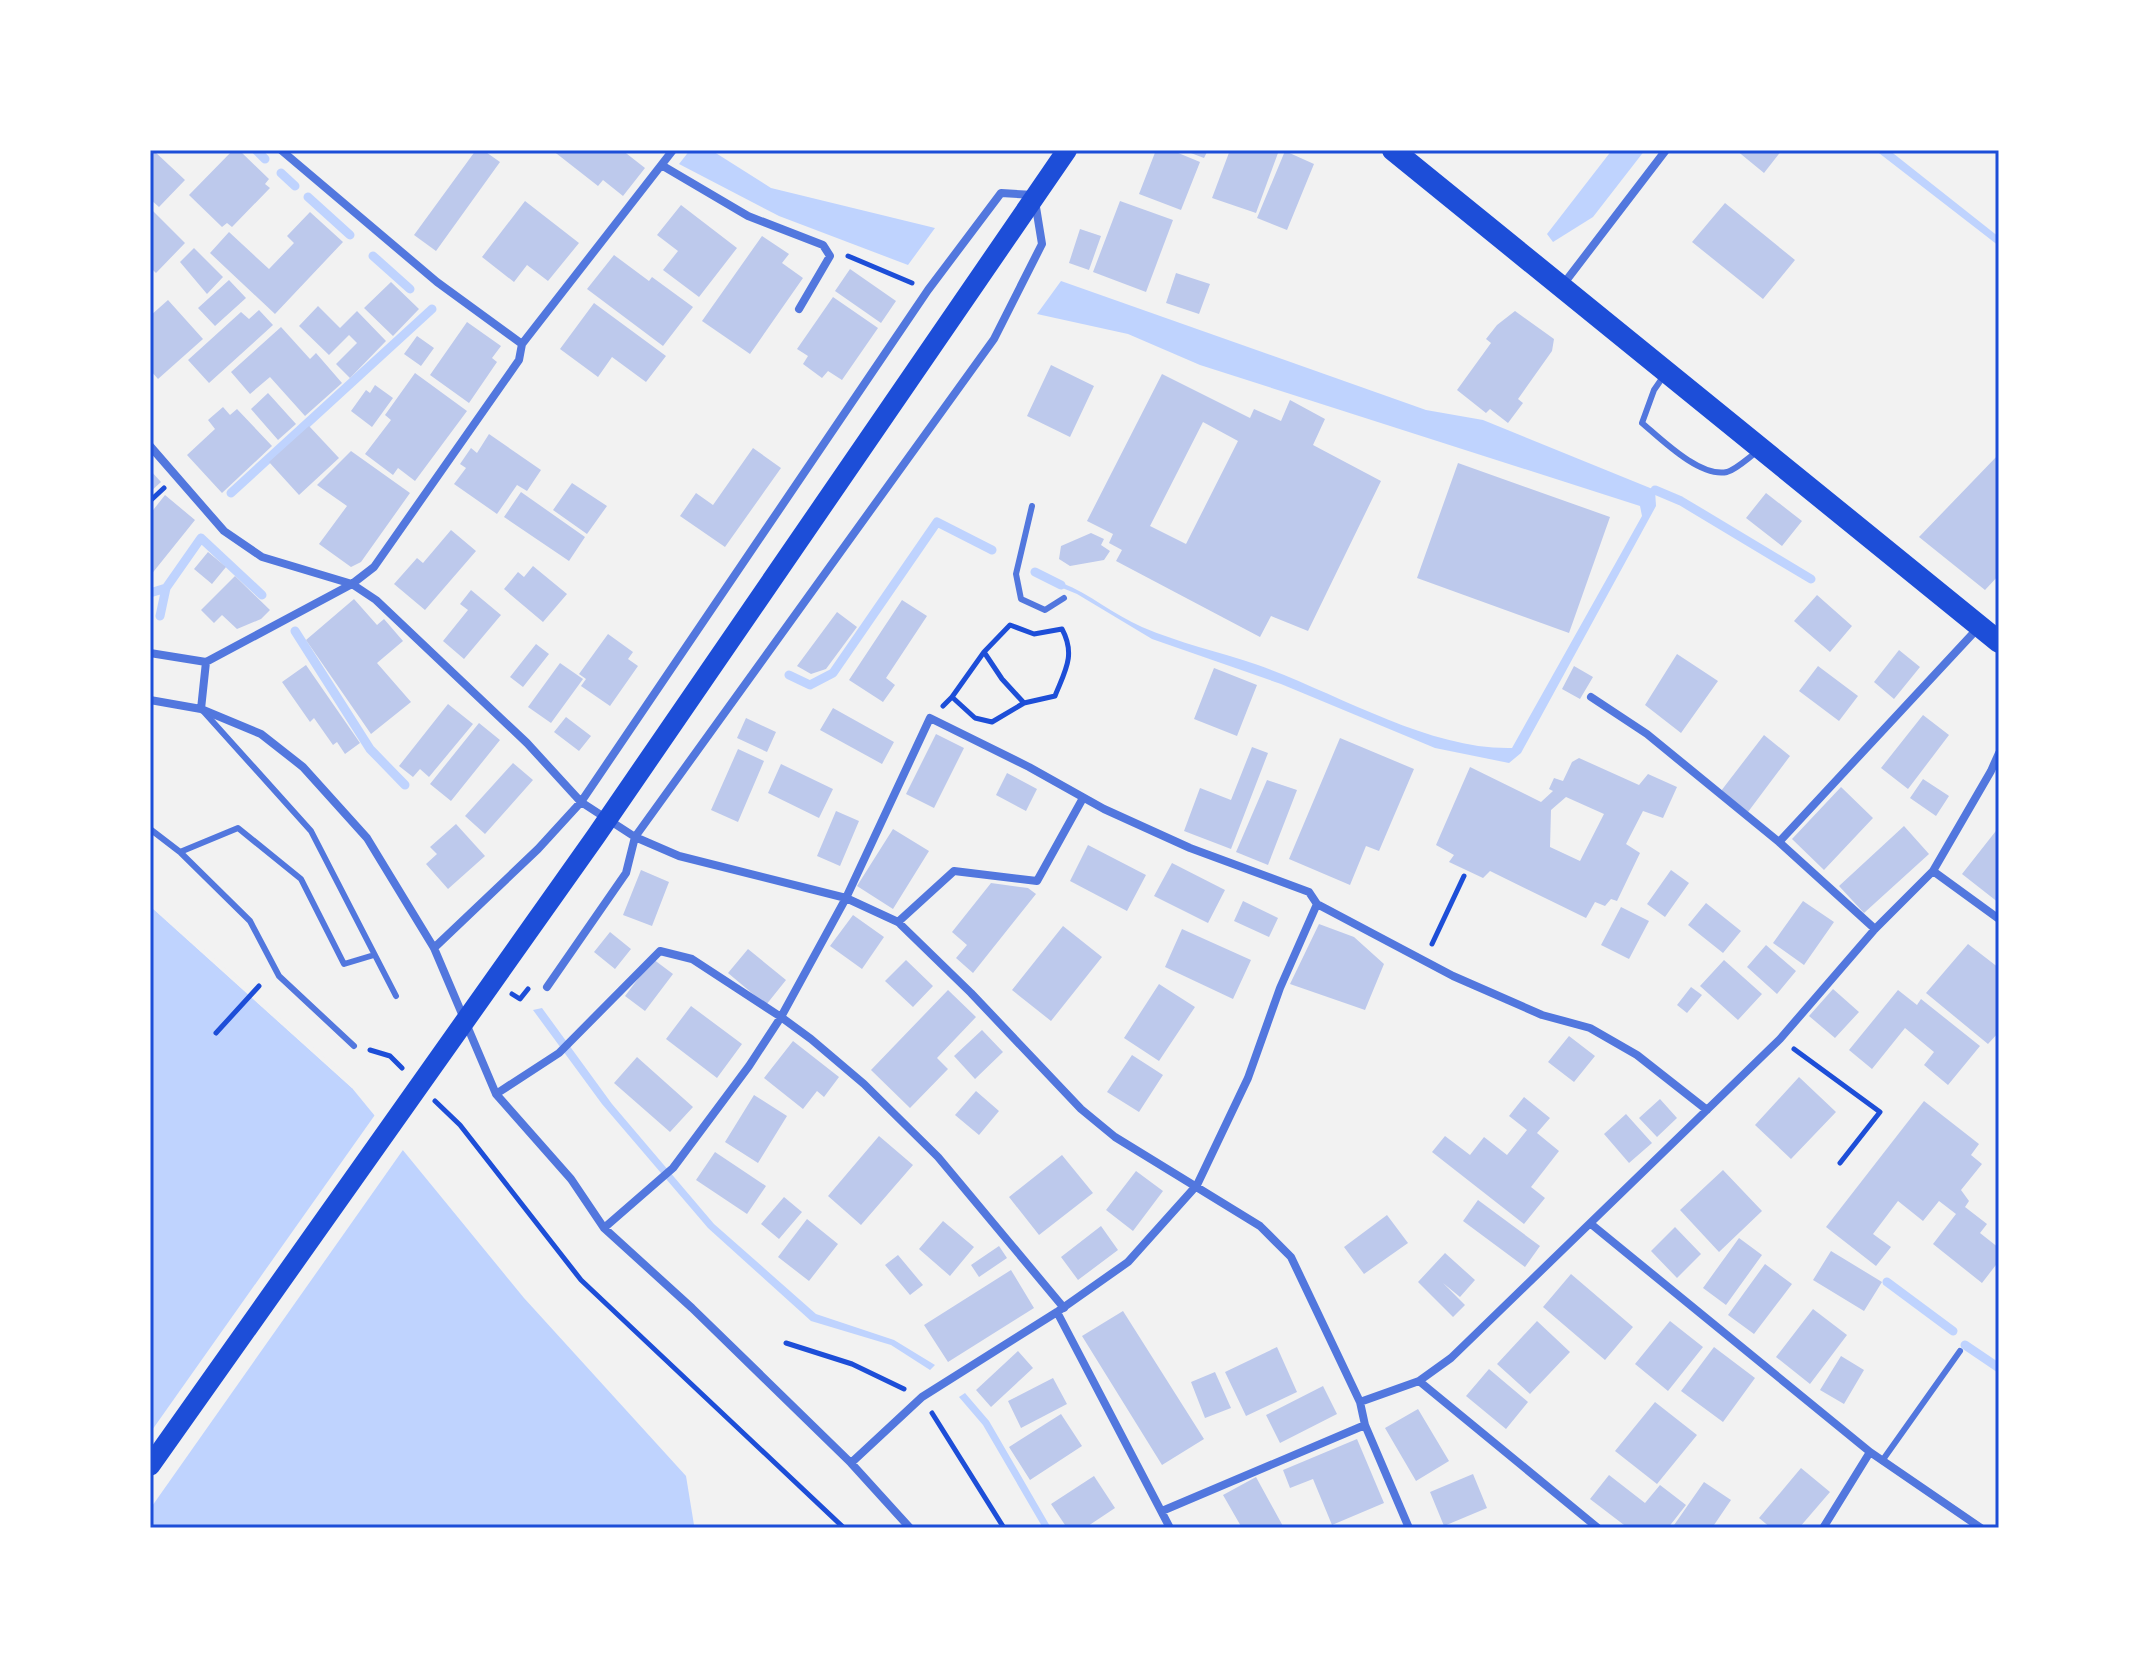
<svg xmlns="http://www.w3.org/2000/svg" width="2149" height="1678" font-family="'PT Sans Narrow',sans-serif">
<rect width="100%" height="100%" fill="#f2f2f2"/>
<!-- water -->
<path fill="#bfd3fe" d="M690,150h21l60,38 164,40 -27,37 -129,-49 -100,-52z
M1612,150h33l-52,67 -40,25 -6,-8z
M1875,150h14l110,87v9z
M1061,281l365,129 57,10 172,70 1,16 -135,247 -12,10 -74,-15 -154,-64 -129,-45 -75,-45 -17,-7 2,-4c28,11 52,32 80,44 37,16 78,25 116,38 79,28 171,85 254,83l130,-232 -2,-10 -440,-141 -72,-31 -91,-20z
M150,906l202,182 172,210 162,178 8,49 -2,3h-542z
M542,1008l70,96 102,120 102,90 78,26 41,25 -5,5 -39,-25 -80,-24 -103,-93 -106,-124 -69,-94z
M965,1393l24,28 62,107h-8l-60,-103 -24,-28z"/>
<!-- pier -->
<path fill="#f2f2f2" d="M150,902l3,1 203,183 -4,2 -202,-182z
M377,1112l28,35 -255,362v-76z"/>
<g fill="none" stroke-linecap="round" stroke-linejoin="round">
<!-- stream -->
<path stroke="#bfd3fe" stroke-width="9" d="M256,150l9,9
M281,173l14,13
M308,197l42,38
M373,256l37,33
M1655,490l26,11 130,78
M231,493l201,-184
M1035,572l26,13
M150,593l16,-5
M160,616l6,-28 35,-50 61,57
M295,631l75,118 35,36
M789,675l21,10 23,-12 104,-151 55,28
M1887,1282l66,49
M1965,1345l34,23"/>
</g>
<!-- building -->
<path fill="#bdc9ec" fill-rule="evenodd" d="M150,150h3l32,30 -26,27 -9,-8z
M233,150h6l30,29 -4,5 5,4 -38,39 -5,-4 -5,4 -33,-32z
M476,150h7l17,12 -64,89 -22,-16z
M552,150h70l23,18 -22,28 -20,-16 -5,6z
M1156,150h15l29,12 -19,48 -42,-16z
M1183,150h25l-4,8z
M1230,150h39l9,3 -22,60 -44,-15z
M1736,150h46l-18,23z
M1285,151l29,13 -27,66 -30,-12z
M525,201l54,42 -31,38 -21,-16 -13,17 -32,-25z
M1120,201l53,19 -27,72 -53,-20z
M1725,203l70,57 -32,39 -71,-57z
M681,205l56,43 -38,49 -36,-27 15,-19 -21,-16z
M150,208l35,35 -29,30 -6,-6z
M310,212l33,30 -68,72 -65,-61 19,-21 40,37 25,-26 -7,-7z
M1080,229l21,7 -12,34 -20,-7z
M762,236l27,18 -7,9 21,15 -53,76 -48,-33z
M194,248l29,29 -16,17 -27,-32z
M614,255l35,26 3,-4 41,30 -30,39 -76,-57z
M850,269l46,32 -15,22 -46,-32z
M1176,273l34,11 -11,30 -33,-11z
M229,280l17,18 -31,28 -17,-18z
M391,282l28,27 -26,27 -29,-28z
M833,297l45,31 -36,52 -14,-9 -6,7 -19,-14 5,-8 -11,-7z
M168,300l35,39 -45,40 -8,-9v-54z
M594,303l72,53 -20,26 -34,-25 -14,20 -38,-28z
M318,306l22,22 17,-17 29,30 -36,37 -14,-14 21,-21 -8,-8 -20,20 -30,-29z
M259,310l14,15 -64,58 -21,-23 53,-48 8,7z
M1515,311l39,28 -2,12 -34,48 5,4 -15,20 -18,-14 -4,4 -29,-23 34,-47 -5,-4 11,-14z
M467,322l34,24 -9,12 5,4 -28,41 -39,-28z
M281,327l29,32 6,-6 26,30 -37,33 -35,-39 -20,17 -19,-22z
M417,336l17,12 -13,18 -17,-12z
M1051,365l43,21 -24,51 -43,-21z
M415,373l52,38 -52,70 -17,-13 -5,7 -28,-21 26,-34 -6,-5z
M1162,374l88,44 4,-9 27,12 9,-21 35,19 -12,26 68,36 -73,150 -37,-15 -11,21 -144,-76 6,-11 -13,-7 4,-9 -26,-13zM1203,422l35,19 -52,103 -36,-18z
M375,385l18,13 -21,29 -21,-16 15,-21 4,3z
M268,393l28,31 -18,16 -27,-31z
M223,407l7,8 7,-6 35,37 -50,47 -35,-38 28,-26 -7,-9z
M309,426l30,32 -40,37 -30,-33z
M489,434l52,36 -14,21 -10,-6 -20,29 -43,-30 12,-16 -6,-4 11,-16 6,5z
M753,448l28,20 -56,79 -45,-31 16,-23 17,12z
M351,451l59,42 -49,69 -10,5 -32,-23 28,-38 -30,-21z
M1999,454v121l-14,15 -66,-53z
M1458,463l152,54 -41,116 -152,-55z
M150,470l11,12 -11,10z
M572,483l35,23 -20,28 -34,-24z
M521,492l64,45 -16,24 -65,-44z
M1766,493l36,28 -20,25 -36,-28z
M165,495l30,25 -45,56v-62z
M451,530l25,21 -51,59 -31,-26 23,-26 6,5z
M1091,533l13,6 -3,6 9,6 -6,9 -34,6 -11,-7 2,-13z
M208,552l18,15 -14,17 -18,-15z
M533,566l34,28 -24,28 -39,-33 14,-17 6,5z
M235,576l35,34 -9,9 -24,10 -15,-14 -8,8 -13,-13z
M471,590l30,25 -37,44 -21,-18 25,-31 -8,-6z
M1817,595l35,31 -22,26 -36,-31z
M354,599l23,26 7,-6 19,22 -26,22 34,39 -40,32 -65,-94z
M902,600l25,16 -41,62 9,7 -12,17 -34,-22z
M837,612l20,15 -31,42 -15,5 -14,-8z
M608,634l25,18 -5,7 10,7 -28,40 -29,-20 5,-7 -7,-5z
M536,644l13,10 -26,33 -13,-10z
M1899,650l21,17 -26,32 -20,-17z
M1677,654l41,27 -37,52 -36,-28z
M560,663l23,16 -32,44 -23,-16z
M306,665l54,78 -15,11 -8,-12 -4,3 -19,-27 -4,4 -28,-40z
M1574,666l19,11 -13,22 -18,-10z
M1818,666l40,30 -19,25 -40,-30z
M1214,668l43,17 -20,51 -43,-17z
M448,704l25,20 -44,53 -9,-8 -7,8 -14,-11z
M833,708l61,34 -12,22 -62,-34z
M1923,715l26,20 -41,54 -27,-21z
M566,717l25,19 -12,15 -25,-19z
M746,718l30,14 -9,20 -30,-14z
M479,723l21,17 -49,61 -21,-17z
M936,734l28,14 -30,60 -28,-14z
M1764,735l26,21 -42,56 -27,-21z
M1340,738l74,31 -35,82 -13,-5 -16,39 -61,-26z
M1252,747l16,6 -37,96 -47,-18 16,-43 31,12z
M738,749l26,12 -26,61 -27,-12z
M1579,758l60,27 9,-11 29,13 -14,31 -20,-7 -17,33 14,9 -23,48 -6,-2 -6,7 -10,-4 -9,16 -96,-47 -7,7 -34,-16 5,-7 -18,-10 34,-78 71,35 12,-11 -4,-2 5,-11 9,3 9,-19zM1566,797l38,17 -24,47 -30,-14 1,-37z
M513,763l20,17 -48,54 -20,-18z
M781,764l52,25 -14,29 -51,-25z
M1007,773l30,16 -11,22 -30,-16z
M1923,779l26,17 -13,20 -26,-18z
M1267,780l30,10 -29,75 -32,-13z
M1841,787l32,31 -49,52 -32,-31z
M836,811l23,10 -19,45 -23,-10z
M456,824l29,32 -37,33 -22,-25 11,-10 -7,-7z
M1904,826l25,28 -65,59 -25,-27z
M1999,827v76l-37,-29z
M893,829l36,22 -36,58 -36,-23z
M1088,845l58,30 -19,36 -57,-30z
M1172,863l53,27 -17,33 -54,-27z
M641,870l28,12 -17,44 -29,-11z
M1671,870l18,13 -24,34 -18,-13z
M991,883l37,5 8,6 -63,79 -17,-15 11,-13 -15,-13z
M1243,901l35,17 -9,19 -35,-16z
M1803,901l31,21 -30,43 -31,-22z
M1706,903l35,28 -18,22 -35,-28z
M1621,907l28,14 -20,38 -28,-14z
M853,915l31,22 -22,32 -32,-23z
M1319,924l35,13 30,27 -19,46 -75,-26z
M1063,926l39,31 -51,64 -39,-31z
M1182,929l69,31 -18,39 -68,-32z
M610,932l21,17 -16,20 -21,-17z
M1968,944l31,24v64l-11,12 -62,-51z
M1766,945l30,26 -19,23 -30,-27z
M748,949l38,31 -20,25 -38,-32z
M653,959l20,15 -28,37 -20,-15z
M906,960l27,26 -20,21 -28,-26z
M1724,960l38,34 -24,26 -38,-34z
M1159,984l36,23 -36,54 -35,-23z
M1691,987l11,8 -15,18 -10,-8z
M1833,989l26,23 -24,26 -26,-22z
M948,990l28,27 -39,41 11,11 -38,39 -39,-38z
M1898,990l19,15 4,-6 59,47 -32,39 -24,-20 10,-13 -29,-24 -33,41 -23,-19z
M691,1006l51,38 -25,34 -51,-39z
M982,1030l21,22 -28,27 -21,-23z
M1569,1036l26,20 -21,26 -26,-20z
M793,1041l46,36 -15,20 -7,-6 -14,18 -39,-31z
M1132,1055l31,20 -24,37 -32,-20z
M637,1057l56,50 -23,25 -56,-49z
M1799,1077l37,35 -45,47 -36,-34z
M976,1091l23,20 -20,24 -24,-20z
M754,1095l33,21 -29,47 -33,-21z
M1524,1097l26,21 -13,15 22,18 -28,36 14,11 -21,26 -92,-72 13,-16 25,19 14,-18 23,18 20,-25 -18,-14z
M1660,1099l17,19 -20,19 -18,-19z
M1924,1101l55,43 -8,11 11,9 -21,26 8,11 -4,6 22,17 -7,9 19,15v13l-17,22 -49,-39 23,-30 -17,-13 -16,20 -25,-20 -25,33 18,13 -15,19 -50,-39z
M1626,1114l26,29 -23,20 -25,-29z
M879,1136l34,29 -52,60 -33,-29z
M715,1152l51,34 -19,28 -51,-34z
M1062,1155l31,38 -54,42 -30,-38z
M1723,1170l39,41 -43,41 -39,-42z
M1136,1171l27,20 -30,40 -27,-21z
M784,1197l18,15 -23,27 -18,-15z
M1478,1200l62,46 -15,21 -62,-46z
M1387,1215l21,28 -44,31 -20,-27z
M807,1219l31,25 -29,37 -31,-24z
M943,1221l31,26 -24,29 -31,-27z
M1101,1226l17,24 -40,30 -17,-23z
M1675,1227l26,27 -24,24 -26,-27z
M1739,1238l23,17 -36,50 -23,-17z
M999,1246l8,12 -28,19 -8,-12z
M1831,1251l51,31 -18,29 -51,-31z
M1445,1253l30,27 -15,17 -17,-14 22,22 -12,12 -35,-35z
M898,1255l25,30 -13,10 -25,-30z
M1765,1264l27,20 -38,50 -26,-19z
M1011,1270l23,38 -86,54 -24,-37z
M1571,1274l62,53 -28,33 -62,-53z
M1813,1309l34,26 -37,49 -34,-27z
M1123,1311l81,128 -42,26 -80,-129z
M1537,1321l33,31 -40,42 -33,-30z
M1670,1321l33,26 -35,44 -33,-27z
M1277,1347l20,45 -51,24 -21,-44z
M1714,1347l41,31 -32,44 -42,-31z
M1018,1351l15,17 -42,39 -15,-17z
M1841,1356l23,14 -20,34 -24,-14z
M1489,1369l39,33 -22,27 -40,-33z
M1215,1372l16,36 -26,10 -14,-36z
M1053,1378l14,26 -46,24 -13,-27z
M1323,1386l14,28 -57,29 -14,-28z
M1655,1402l42,33 -40,49 -42,-33z
M1418,1409l31,52 -33,20 -31,-53z
M1061,1414l21,32 -52,34 -21,-33z
M1357,1439l27,64 -52,22 -19,-46 -23,9 -7,-18z
M1801,1468l29,24 -31,36h-28l-12,-10z
M1473,1474l14,34 -43,18 -14,-34z
M1609,1475l36,28 15,-18 26,20 -18,23h-40l-38,-29z
M1094,1476l21,32 -30,20h-18l-16,-24z
M1256,1477l28,51h-42l-19,-33z
M1704,1482l27,18 -19,28h-40z"/>
<g fill="none" stroke-linecap="round" stroke-linejoin="round">
<!-- path -->
<path stroke="#1d4ed8" stroke-width="5" d="M848,256l64,27
M150,501l14,-13
M984,652l18,27 22,24
M943,706l9,-9 32,-45 26,-27 24,9 28,-5c14,26 3,42 -7,67l-31,7 -32,19 -17,-4 -23,-21
M1432,944l32,-68
M512,994l8,5 8,-10
M216,1033l43,-47
M1794,1049l86,63 -40,51
M370,1050l20,6 12,12
M435,1101l25,24 121,155 263,248
M786,1343l66,21 52,25
M932,1413l72,115"/>
<!-- service -->
<path stroke="#5277de" stroke-width="6" d="M1663,377l-9,13 -12,33c19,16 58,55 85,49 10,-3 22,-15 31,-21
M1032,506l-16,68 5,25 24,11 19,-12
M204,712l107,119 85,165
M150,829l30,23 70,69 29,55 75,70
M180,852l58,-24 63,51 43,85 30,-9
M1882,1461l78,-110"/>
<!-- minor -->
<path stroke="#5277de" stroke-width="8" d="M281,150l156,132 85,62
M663,166l85,50 75,29 7,11 -31,53
M1562,286l104,-136
M150,446l74,85 38,26 90,27 24,16 151,143 54,59 54,35 44,19 167,42 52,24 73,71 110,116 34,28 145,89 31,31 69,145 5,23 44,103
M150,653l56,9 146,-78 22,-17 145,-207 3,-16 151,-194
M206,662l-5,47 60,25 42,33 64,71 67,110 62,146 75,85 33,49 88,80 159,155 59,65
M1591,697l56,37 132,108
M150,700l51,9
M1933,871l66,48
M898,922l56,-51 83,10 46,-83
M1875,929l-96,-87 200,-215
M434,948l104,-99 43,-47 347,-512 73,-97 33,2 8,49 -48,95 -359,498 -9,36 -79,114
M496,1094l63,-41 101,-102 32,8 89,58 30,22 53,45 74,73 126,151
M1591,1224l279,228 -47,76
M604,1228l69,-60 76,-102 32,-49 65,-119 84,-180 99,49 75,42 86,39 119,44 8,12 136,72 89,39 48,13 47,27 70,55
M1057,1312l113,216
M1419,1381l179,147
M1360,1402l59,-21 32,-23 329,-319 95,-110 58,-58 58,-100 8,-18
M1870,1452l111,76
M851,1463l71,-66 135,-85 71,-50 69,-77 51,-107 32,-90 37,-84
M1162,1511l203,-86"/>
<!-- primary -->
<path stroke="#1d4ed8" stroke-width="20" d="M150,1466l446,-630 471,-686"/>
<!-- trunk -->
<path stroke="#1d4ed8" stroke-width="22" d="M1393,150l606,492"/>
</g>
<!-- border -->
<rect width="2149" height="1678" fill="none" stroke="#ffffff" stroke-width="304"/>
<rect x="152" y="152" width="1845" height="1374" fill="none" stroke="#1d4ed8" stroke-width="3"/>
</svg>
